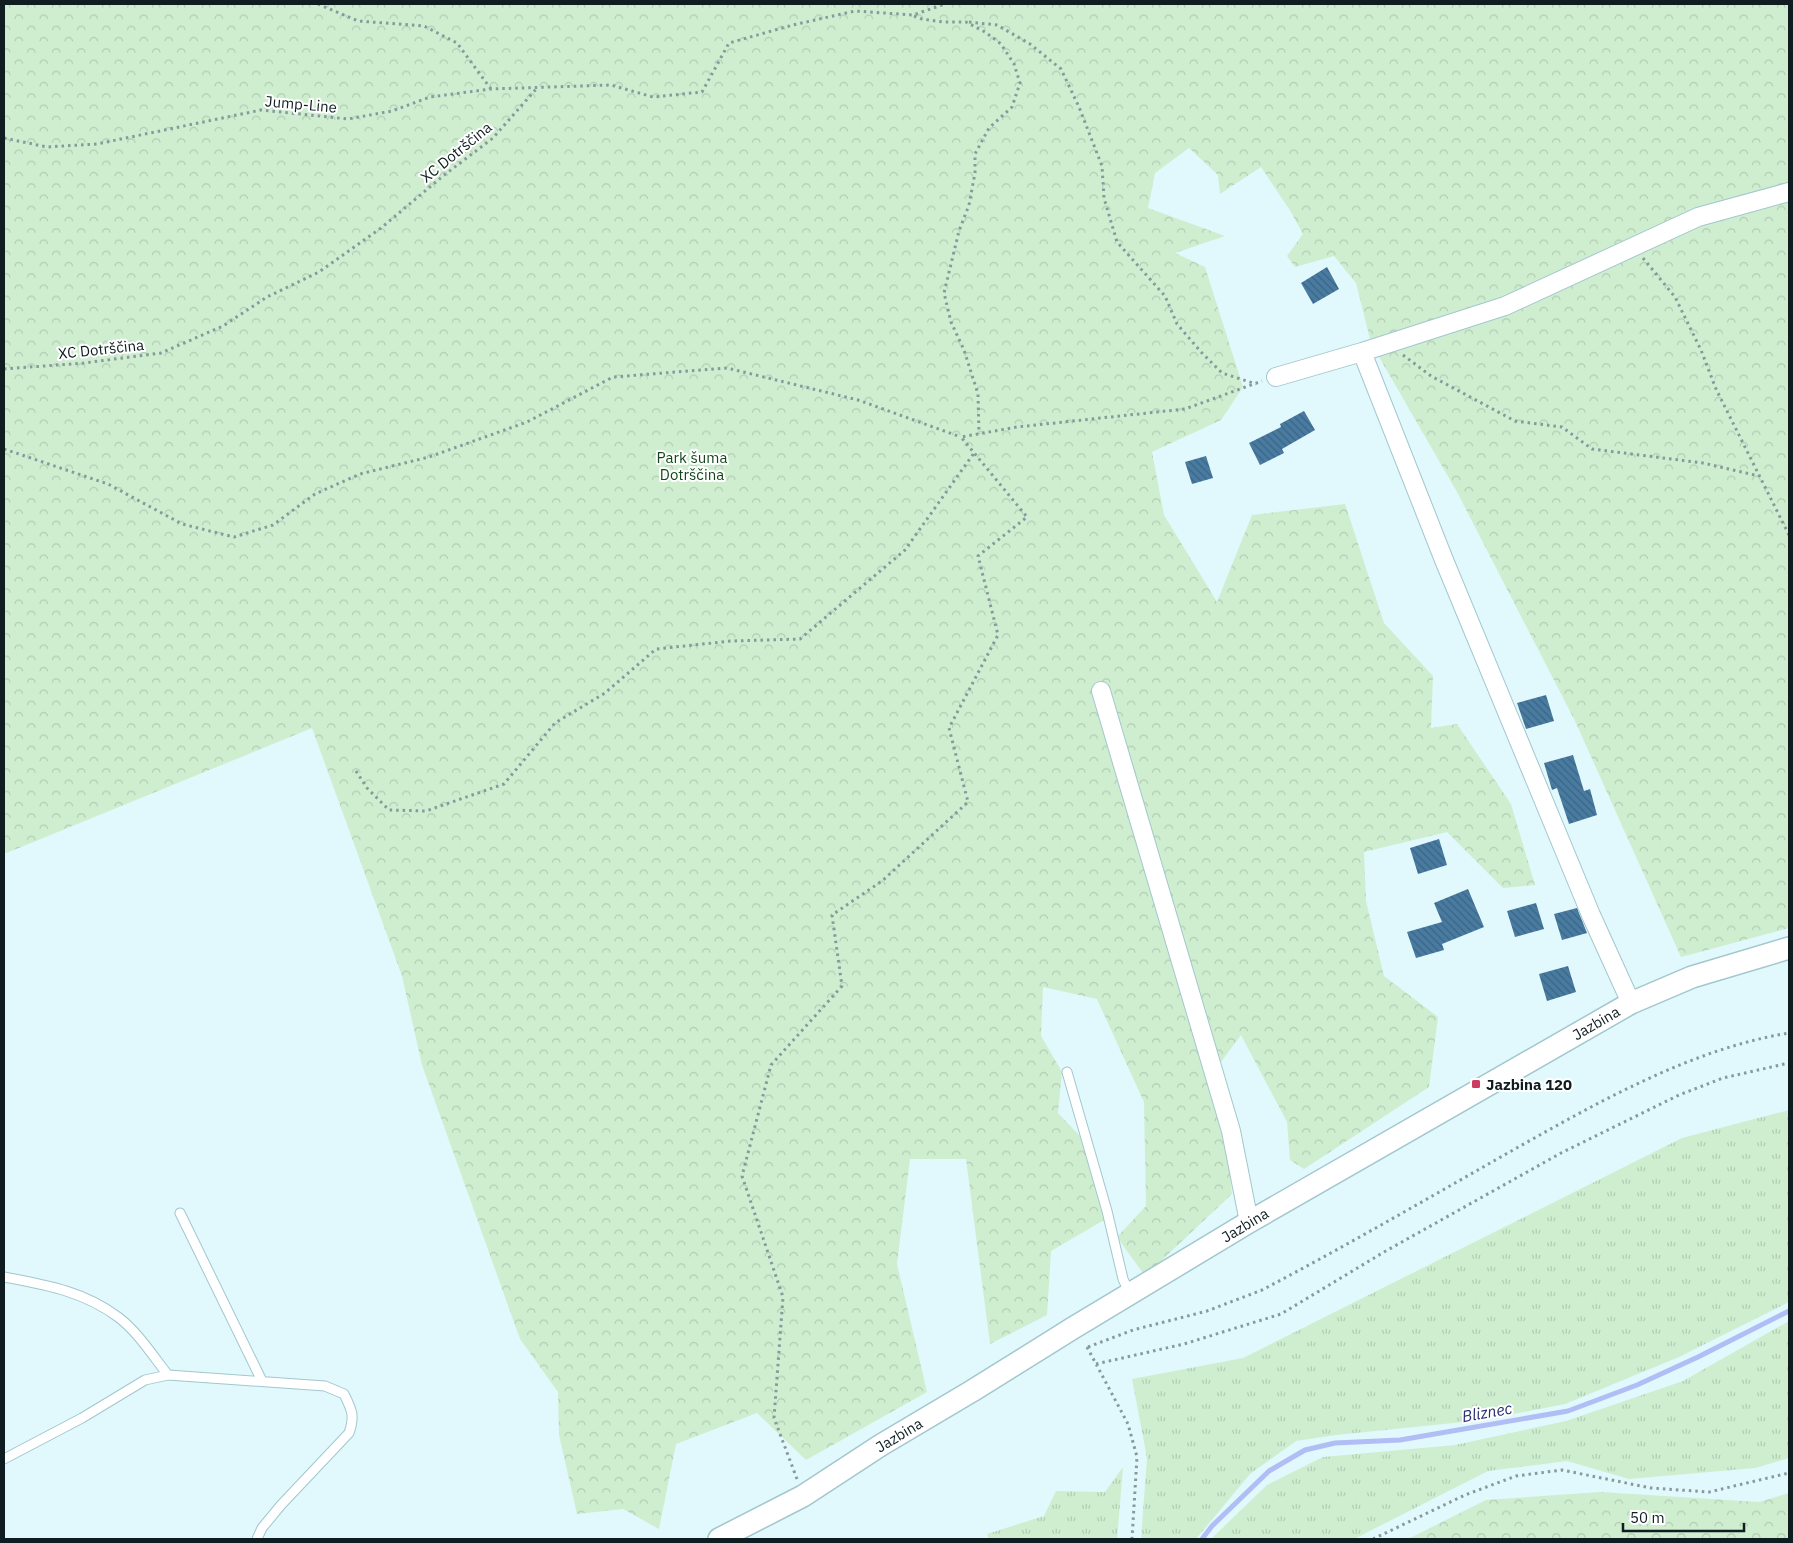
<svg xmlns="http://www.w3.org/2000/svg" width="1793" height="1543" font-family="'IBM Plex Sans',sans-serif">
<defs>
<pattern id="grass-tufts" width="24" height="20" patternUnits="userSpaceOnUse" patternTransform="scale(1.25)"><rect width="24" height="20" fill="#cfeed0"/><path d="M3 7l-1-3M5 7V3M7 7l1-3M15 17l-1-3M17 17v-4M19 17l1-3" fill="none" stroke="#b1ccb2"/></pattern>
<pattern id="forest-crowns" width="20" height="18" patternUnits="userSpaceOnUse" patternTransform="scale(1.25)"><rect width="20" height="18" fill="#cfeed0"/><path d="M2 6a3 3 0 1 1 6 0M12 15a3 3 0 1 1 6 0" fill="none" stroke="#b1ccb2"/></pattern>
<pattern id="building-back-hatch" width="6" height="6" patternUnits="userSpaceOnUse" patternTransform="scale(1.25)"><rect width="6" height="6" fill="#497ba1"/><path d="M-1 5l2 2M0 0l6 6M5-1l2 2" fill="none" stroke="#3b6483"/></pattern>
</defs>
<rect width="100%" height="100%" fill="#e1f8fc"/>
<!-- grass -->
<path fill="url(#grass-tufts)" d="M1789,1110v192l-110,55 -114,47 -82,16 -147,15 -40,6 -46,33 -54,65h-55l6,-81 -15,-79 111,-21 439,-220z
M1789,1321v137l-34,10 -126,11 -62,-18 -79,10 -134,68h-143l56,-54 56,-28 132,-12 111,-24 117,-40z
M1123,1467l-6,72h-128l-2,-5 57,-18 12,-25 49,1z"/>
<!-- forest -->
<path fill="url(#forest-crowns)" d="M4,4h1785v924l-108,29 -106,-236 -118,-229 -86,-149 -15,-60 -22,-27 -39,11 -8,-11 16,-22 -12,-22 -30,-45 -41,27 -2,-19 -29,-27 -34,25 -7,35 77,28 -50,17 30,14 38,120 -22,33 -69,32 12,63 53,87 35,-87 93,-11 39,119 49,53 -2,52 26,-4 54,80 24,81 -32,3 -56,-56 -83,20 2,49 18,75 54,41 -9,70 -125,82 -14,-9 -3,-38 -46,-87 -23,31 14,128 -87,82 -28,-39 29,-31 -2,-104 -47,-103 -54,-12 -2,49 21,36 -4,41 38,40 8,67 -53,31 -4,64 -57,29 -24,-185h-56l-13,105 30,128 -121,68 -49,-47 -81,31 -17,85 -36,-20 -46,5 -18,-79 -1,-43 -38,-53 -98,-274 -20,-89 -90,-248 -308,126z
M1600,1492l159,10 30,-9v46h-381l78,-39z"/>
<g fill="none" stroke-linecap="round" stroke-linejoin="round">
<!-- stream -->
<path stroke="#b1bef5" stroke-width="5" d="M1202,1539l10,-13 57,-55 36,-21 30,-7 65,-3 168,-29 69,-26 61,-28 91,-46"/>
</g>
<!-- building -->
<path fill="url(#building-back-hatch)" d="M1327,267l12,22 -26,15 -12,-21z
M1304,411l11,19 -33,19 2,4 -24,12 -11,-22 32,-16 -1,-3z
M1206,456l7,22 -21,6 -7,-22z
M1546,695l8,26 -28,8 -9,-26z
M1573,755l11,36 6,-2 7,26 -28,9 -12,-36 -5,2 -8,-27z
M1439,839l8,26 -29,9 -8,-26z
M1468,889l16,38 -42,17 2,6 -28,8 -9,-26 35,-10 -8,-19z
M1536,903l8,26 -29,8 -8,-26z
M1577,908l10,25 -25,7 -8,-26z
M1568,966l8,26 -29,9 -8,-27z"/>
<g fill="none" stroke-linecap="round" stroke-linejoin="round">
<!-- service casing -->
<g stroke="#a2c7ce" stroke-width="11">
<path id="service" d="M1067,1072l40,139 16,68 7,15
M180,1213l82,168
M4,1277c42,8 79,14 114,40 19,14 35,39 50,58
M4,1459l78,-41 63,-38 23,-5 157,11 19,8c8,16 11,22 5,39l-68,72 -19,23 -5,11"/>
</g>
<!-- minor casing -->
<g stroke="#a2c7ce" stroke-width="20">
<path id="minor" d="M1362,352l82,208 147,355 40,88
M1276,377l86,-25 143,-46 193,-89 91,-25
M1101,691l130,440 18,91"/>
</g>
<!-- tertiary casing -->
<g stroke="#a2c7ce" stroke-width="24">
<path id="tertiary" d="M719,1539l84,-43 78,-51 91,-54 101,-63 176,-106 382,-219 61,-26 97,-29"/>
</g>
<!-- path -->
<path stroke="#86999c" stroke-width="3" stroke-dasharray="2.5 4" stroke-linecap="butt" d="M318,4l40,17 66,5 33,17 34,46
M914,16l8,3 21,3h23l19,10 16,12 13,20 6,19 -8,24 -23,21 -14,26v19l-6,32 -10,26 -15,62 7,29 13,28 14,44 1,40
M969,22l28,3 33,19 31,25 18,38 23,59 2,32 13,44 48,54 12,28 24,28 21,21 34,11
M4,138l43,9 50,-3 164,-34 87,9 44,-8 38,-14 61,-8 120,-4 42,12 49,-5 27,-49 64,-18 62,-14 58,4 32,-11
M1643,258l32,39 26,53 15,39 73,146
M1403,355l28,21 84,45 47,6 30,22 111,14 56,13
M4,369l80,-6 77,-10 62,-27 44,-29 52,-25 62,-44 62,-52 50,-38 44,-50
M4,449l104,35 74,40 52,13 39,-12 42,-31 45,-20 69,-17 98,-35 86,-45 114,-9 131,32 103,37
M356,771l11,17 22,22 37,1 78,-27 51,-61 50,-30 51,-44 75,-8 69,-2 105,-89 69,-97
M1087,1347l41,77 9,33 -5,82
M1088,1347l45,-17 74,-19 55,-21c82,-43 163,-90 244,-136 87,-49 184,-105 283,-121
M1096,1364l88,-20 97,-30 103,-62 177,-99 118,-58 44,-17 66,-15
M797,1479l-23,-61 9,-121 -41,-121 29,-111 71,-79 -10,-71 50,-34 86,-79 -19,-74 49,-93 -20,-79 49,-39 -66,-80 56,-10 168,-18 77,-28
M1373,1539l92,-44 51,-19 46,-6 89,18 58,4 80,-19"/>
<!-- service -->
<use href="#service" stroke="#fff" stroke-width="9"/>
<!-- minor -->
<use href="#minor" stroke="#fff" stroke-width="18"/>
<!-- tertiary -->
<use href="#tertiary" stroke="#fff" stroke-width="21"/>
</g>
<!-- markers -->
<rect fill="#cb3c60" stroke="#fff" stroke-width="2" x="1471" y="1079" width="10" height="10" rx="2.5"/>
<g text-anchor="middle" dominant-baseline="central" stroke-width="4" stroke-linejoin="round" paint-order="stroke">
<!-- street labels -->
<g font-size="15" fill="#0f1d20" stroke="#fff">
<text transform="translate(301 104) rotate(5)">Jump-Line</text>
<text transform="translate(456 152) rotate(-39)">XC Dotrščina</text>
<text transform="translate(101 349) rotate(-6)">XC Dotrščina</text>
<text transform="translate(1596 1023) rotate(-30)">Jazbina</text>
<text transform="translate(1245 1225) rotate(-31)">Jazbina</text>
<text transform="translate(899 1435) rotate(-31)">Jazbina</text>
</g>
<!-- park labels -->
<g font-size="15" fill="#14461c" stroke="#fff">
<text x="692" y="457">Park šuma<tspan x="692" dy="17">Dotrščina</tspan></text>
</g>
<!-- poi labels -->
<g font-size="15" font-weight="bold" fill="#0f1d20" stroke="#fff" text-anchor="start">
<text x="1486" y="1084">Jazbina 120</text>
</g>
<!-- water labels -->
<g font-size="16" font-style="italic" fill="#293070" stroke="#fff">
<text transform="translate(1487 1412) rotate(-10)">Bliznec</text>
</g>
</g>
<!-- border -->
<rect width="1793" height="1543" fill="none" stroke="#0f1d20" stroke-width="10"/>
<!-- scale -->
<path d="M1623 1523v8h121v-8" fill="none" stroke="#0f1d20" stroke-width="2.5"/>
<text x="1630" y="1523" font-size="15" fill="#0f1d20" stroke="#ffffff" stroke-width="4" paint-order="stroke">50 m</text>
</svg>
